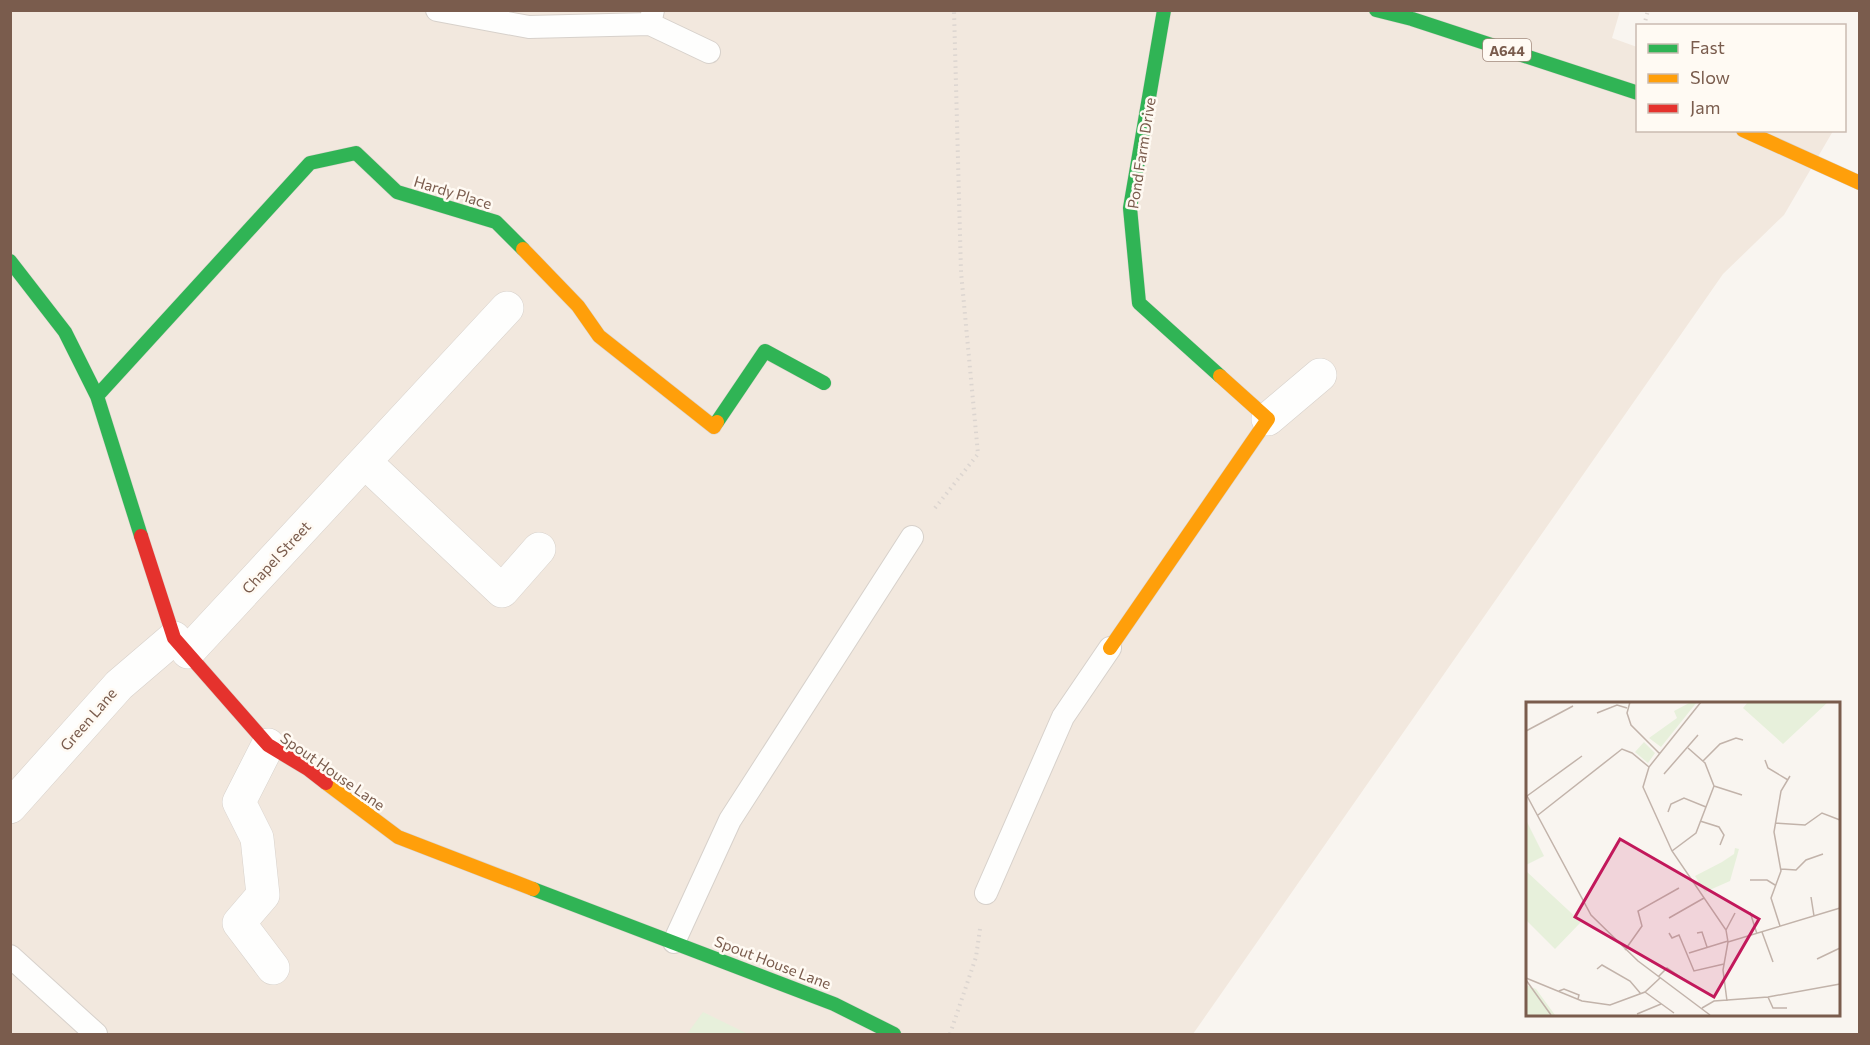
<svg xmlns="http://www.w3.org/2000/svg" width="1870" height="1045" font-family="Commissioner,sans-serif">
<rect width="100%" height="100%" fill="#f9f5f0"/>
<!-- residential -->
<path fill="#f2e8de" d="M10,11h1610l-8,27 25,9 1,83 195,1 -49,84 -61,59 -530,760h-1182z"/>
<!-- green -->
<path fill="#e7f0db" d="M703,1012l45,22h-61z"/>
<g fill="none" stroke-linecap="round" stroke-linejoin="round">
<!-- lane casing -->
<g stroke="#d7d1cb" stroke-width="24">
<path id="lane" d="M437,10l92,17 121,-3 3,-14
M650,24l59,28
M986,893l77,-176 47,-69
M674,942l56,-122 182,-283
M10,956l86,78"/>
</g>
<!-- street casing -->
<g stroke="#d7d1cb" stroke-width="34">
<path id="street" d="M1268,419l52,-44
M365,462l137,129 37,-42
M188,652l319,-344
M268,745l-29,57 18,36 6,57 -24,28 34,45
M10,807l109,-122 55,-47"/>
</g>
<!-- fast casing -->
<g stroke="#d9d2cb" stroke-width="15">
<path id="fast" d="M1164,10l-34,198 9,95 81,73
M1376,10l36,9 226,74
M10,261l55,71 32,64 44,140
M97,396l213,-233 46,-10 41,39 99,30 27,27
M717,422l48,-71 59,32
M533,889l301,115 60,30"/>
</g>
<!-- slow casing -->
<g stroke="#d9d2cb" stroke-width="15">
<path id="slow" d="M1743,130l117,53
M523,249l55,57 21,30 115,91 3,-5
M1110,648l158,-229 -48,-43
M326,783l72,54 135,52"/>
</g>
<!-- jam casing -->
<g stroke="#d9d2cb" stroke-width="15">
<path id="jam" d="M141,536l33,102 94,107 40,24 18,14"/>
</g>
<!-- path -->
<path stroke="#dcd5d0" stroke-width="4" stroke-dasharray="1.5 4.5" stroke-linecap="butt" d="M1644,26l4,-16
M935,508l43,-54 -17,-182 -7,-262
M950,1034l26,-77 4,-28"/>
<!-- lane -->
<use href="#lane" stroke="#fefefd" stroke-width="22"/>
<!-- street -->
<use href="#street" stroke="#fefefd" stroke-width="33"/>
<!-- fast -->
<use href="#fast" stroke="#30b455" stroke-width="14"/>
<!-- slow -->
<use href="#slow" stroke="#ff9f0a" stroke-width="14"/>
<!-- jam -->
<use href="#jam" stroke="#e5322d" stroke-width="14"/>
</g>
<g text-anchor="middle" dominant-baseline="central" stroke-width="5" stroke-linejoin="round" paint-order="stroke">
<!-- shield labels -->
<rect fill="#fffaf3" stroke="#a28b7f" stroke-width="1.5" x="1483" y="39" width="48" height="22" rx="4.5"/>
<g font-size="14" font-weight="bold" fill="#7a5c4d">
<text x="1507" y="50">A644</text>
</g>
<!-- street labels -->
<g font-size="15" fill="#7a5c4d" stroke="#fffaf3">
<text transform="translate(1141 153) rotate(-81)">Pond Farm Drive</text>
<text transform="translate(453 192) rotate(17)">Hardy Place</text>
<text transform="translate(276 557) rotate(-47)">Chapel Street</text>
<text transform="translate(88 719) rotate(-49)">Green Lane</text>
<text transform="translate(333 771) rotate(35)">Spout House Lane</text>
<text transform="translate(773 962) rotate(21)">Spout House Lane</text>
</g>
</g>
<!-- overview -->
<g transform="translate(1526 702)">
<rect width="314" height="314" fill="#f9f5f0"/>
<path d="M165,0h6l-36,45 -12,-9 28,-20 -3,-7zM222,0h80l-45,42 -40,-36zM118,40l11,11 -7,10 -13,-11zM0,118l18,36 -18,9zM209,146l4,1 -9,32 -25,11 -10,-16 27,-14 12,-8zM0,169l55,51 -26,27 -29,-29zM0,283l10,4 19,26h-29z" fill="#e7f0db"/>
<path fill="none" stroke="#c2b3aa" stroke-width="1.5" d="M104,0l-3,11 4,12 29,29M175,0l-52,65 -6,20 29,64 54,79 2,12 -5,28 4,31M71,11l20,-8 10,3M0,29l47,-25M239,58l3,8 20,12M177,59l17,-17 16,-6 7,2M138,72l34,-39M188,84l28,9M0,92l65,121 47,46 72,54M1,94l55,-40M142,110l3,-8 13,-6 22,9M12,113l84,-66 10,4 17,14M174,119l19,6 5,8 -4,10M249,121l30,2 17,-12 18,7M146,149l24,-18 18,-47 -9,-23 -17,-15M255,167l15,1 10,-10 17,-6M224,178h17l8,5M285,195l3,19M224,210l7,22M143,216l35,-20M254,224l-9,-28 10,-27 -7,-39 7,-41 9,-15M200,228l9,-17M236,230l11,30M143,231l3,5 7,-3 15,36 30,-7M171,231l5,-1 5,15M202,240l112,-34M99,248l17,-24 -4,-15 41,-23M163,251l39,-12M291,257l23,-11M71,267l5,-4 28,16 11,13M132,275l9,-9 18,12M0,276l56,23 28,4 35,-13 15,-14M0,278l25,35M33,289l5,-2 15,6 -1,4M119,290l29,21M242,295l5,11h14M176,306l12,-7 54,-4 72,-13M111,312l24,-10"/>
<path fill="#c2185b" fill-opacity="0.15" stroke="#c2185b" stroke-width="3" d="M94,137l139,80 -45,78 -139,-80z"/>
<rect width="314" height="314" fill="none" stroke="#7a5c4d" stroke-width="3"/>
</g>
<!-- border -->
<rect width="1870" height="1045" fill="none" stroke="#7a5c4d" stroke-width="24"/>
<!-- legend -->
<rect x="1636" y="24" width="210" height="108" fill="#fffaf3" stroke="#cabbb1" stroke-width="1.5"/>
<rect x="1648" y="44" width="30" height="9" fill="#30b455" stroke="#cabbb1" stroke-width="1.5"/>
<text x="1690" y="54" font-size="18" fill="#7a5c4d">Fast</text>
<rect x="1648" y="74" width="30" height="9" fill="#ff9f0a" stroke="#cabbb1" stroke-width="1.5"/>
<text x="1690" y="84" font-size="18" fill="#7a5c4d">Slow</text>
<rect x="1648" y="104" width="30" height="9" fill="#e5322d" stroke="#cabbb1" stroke-width="1.5"/>
<text x="1690" y="114" font-size="18" fill="#7a5c4d">Jam</text>
</svg>
